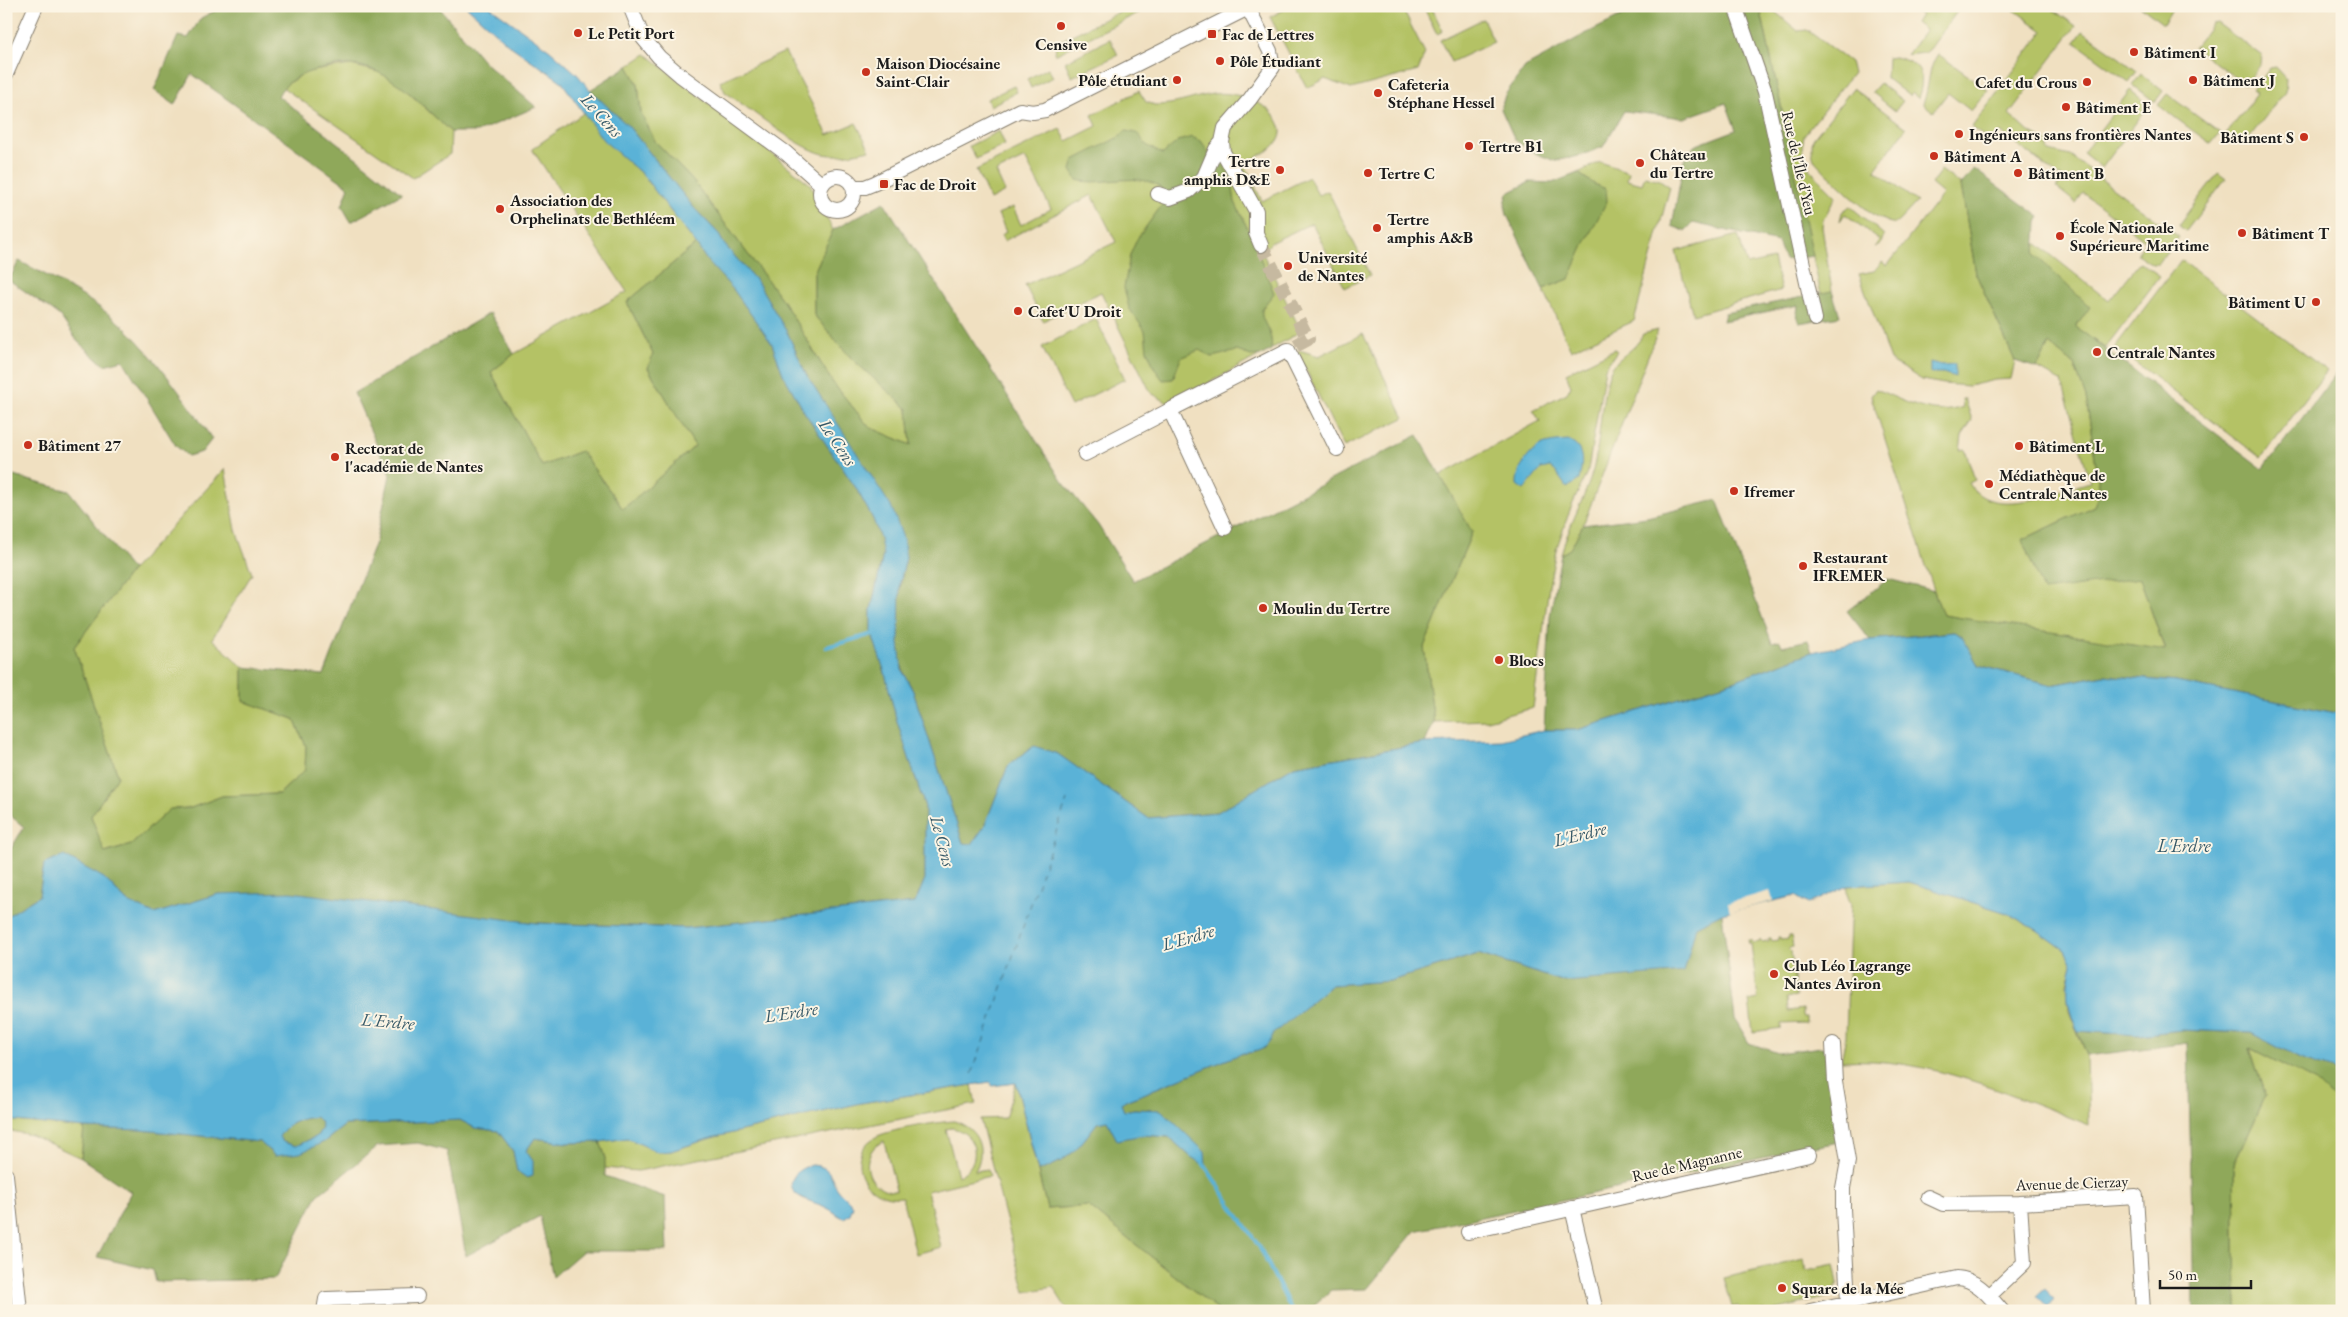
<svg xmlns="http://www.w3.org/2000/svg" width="2348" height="1317" font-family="'EB Garamond',serif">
<rect width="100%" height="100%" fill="#fcf5e5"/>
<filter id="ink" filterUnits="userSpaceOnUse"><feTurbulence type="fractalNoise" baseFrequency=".02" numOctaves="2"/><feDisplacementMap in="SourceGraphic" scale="10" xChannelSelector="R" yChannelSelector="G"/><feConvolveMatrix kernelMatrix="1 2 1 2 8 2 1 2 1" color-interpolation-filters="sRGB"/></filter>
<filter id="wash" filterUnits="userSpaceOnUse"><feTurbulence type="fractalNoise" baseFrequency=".0096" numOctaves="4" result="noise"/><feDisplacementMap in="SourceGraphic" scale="20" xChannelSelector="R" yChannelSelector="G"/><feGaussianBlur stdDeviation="1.12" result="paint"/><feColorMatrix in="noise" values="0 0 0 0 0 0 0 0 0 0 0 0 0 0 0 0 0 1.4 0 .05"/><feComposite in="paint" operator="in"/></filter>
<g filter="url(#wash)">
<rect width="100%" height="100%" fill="#f0e0c1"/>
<!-- green -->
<path fill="#b4c265" stroke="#686f40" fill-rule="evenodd" d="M1131,6h21l-97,49 1,-12z
M1291,6h110l24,47 -7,18 -67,18 -26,-10 -18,9 -37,-71z
M1423,6h8l12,25 -6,3z
M1760,6h8l30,25 9,-1 43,32 3,11 -49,62 -2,13 2,11 6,11 26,26 -13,24 -1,7 10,64 -11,4z
M1909,6h52l-31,43 -5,4 -18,2 18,-25 -9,-7 5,-8z
M2009,6h39l28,20 -67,88 20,18 18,9 2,10 21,5 109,81 -21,27h-6l-15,-10 9,-13 -60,-46 -3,-2 -7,10 -19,-15 6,-9 -60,-45 -3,-2 -8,11 -20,-16 71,-96z
M2140,6h34l-11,18z
M1483,19l11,23 -43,20 -11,-22z
M2217,23l45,33 -1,8 -16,21 -51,-38 18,-23z
M2083,31l54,40 -8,11 -54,-40z
M1110,39l8,16 -46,22 -7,-15z
M785,52l43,83 28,-12 14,27c-16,3 -34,8 -50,3 -27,-9 -70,-44 -95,-61l-5,-11z
M646,54l164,130 23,46 -19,43v42l38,44 56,50 3,36 -42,-18 -36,-44 -50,-82 -90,-120 -38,-40 -14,-28 -3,-29 -10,-18z
M1938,54l50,36 -17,21 -23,-18 -15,19 -10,-9c7,-16 4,-34 15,-49z
M1894,57c25,5 33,17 24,41l-6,-5 -3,3 -23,-18 1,-20z
M351,65l27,7 18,9 55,51 -1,22 -37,24 -131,-91 24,-15z
M2276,67l10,11 -1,14 -41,52 -9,-1 -10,-7 32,-42 -4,-3 17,-23z
M1048,68l5,9 -22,11 -4,-9z
M2141,74l22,17 -8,11 -22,-17z
M1880,83l23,18 -8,10 -23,-19z
M1014,86l3,6 -27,14 -3,-7z
M1853,88l53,40 -31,42 42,32 -20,21c-18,5 -69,-48 -82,-62 -3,-7 -4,-13 -2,-22z
M2130,90l19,15 -47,63 -19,-15z
M1139,91l7,11 9,3c40,0 57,-24 101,-3 11,5 20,13 24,24 7,20 -22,30 -36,37l18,38 47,-24 9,18 10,-4 42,84 -25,13 -33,-65 -40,19 -10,10 39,79c-43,27 -87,48 -131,73l-19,-11 -50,-101 -58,29 -18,-36 91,-43 -24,-47 -88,46 -3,-6 5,-3 -8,-18 15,-7 8,18 30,-16 -26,-51 -29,14 9,20 -15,8 -14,-30 84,-41 7,12 30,-15 -5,-11z
M2167,94l53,39 -9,11 -53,-39z
M585,112l19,28 38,34 54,70 -69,58 26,52 -5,14 47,78 -72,63 -42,-58 -39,15 -51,-94 23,-18 113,-62 -95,-143z
M999,131l6,14 -29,14 -7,-13z
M1600,162l29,10 -2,8 15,4 3,-8 15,4 10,7 -36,134 -63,29 -28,-61 26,-10 37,-90 -12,-5 -16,-11z
M1941,170l20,15 15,89 39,87 -4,18 -16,1 -26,6 -25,-2 -22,-4 -32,-20 -31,-86 15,-3 8,-9 5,4 56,-72 -12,-10z
M2218,173l8,6 -40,52 -8,-6z
M1850,206l34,29 -3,8 -6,4 4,-7 -34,-26 -5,7 2,-9z
M1738,235l9,30 26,-6 8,31 -88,25 -17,-64z
M2036,243l73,58 31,-39 20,14 -55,72 -30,-21 -40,-72z
M2181,260l146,111 -66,87 -146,-111z
M1096,319l29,60 -54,27 -29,-59z
M1658,330l-75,195 -13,25 -9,4c7,-26 20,-49 29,-74 12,-34 8,-72 19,-106 6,-18 26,-21 34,-40z
M1363,334l41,84 -60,29 -47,-95 2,-2 20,6z
M2049,344l25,21 12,32 14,94 -6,15 -72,34 75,42 43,-4 25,73 -223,-36 -71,-219 5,-7c28,12 56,29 87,18l-1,-8h3l7,21 -10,16 -2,14 5,-1 10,31 -6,3c22,39 89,8 121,-1l-28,-100 -25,-14z
M1615,349l2,2 -12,17 -17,102 -18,40 -14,40 -7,36 -16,122 -46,12 -53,2 -10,-75 48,-115 -33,-56 101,-55 -7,-11 34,-17 4,-7 -5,-13z
M225,469l11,61 16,44 -40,65 31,28v34l51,18 12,27 -1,24 -26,24 -57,2 -31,12 -20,1 -40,36 -27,8 -13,-37 27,-40 -44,-129 58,-77z
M1909,882l98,31 30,17 28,20 7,14 -5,20 2,27 18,45 2,69c-79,-31 -161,-69 -248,-64l5,-25 4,-113 1,-18 -4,-11v-8z
M1788,936h3l2,11 -4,2 2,2 5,45 -9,2 1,13 15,-2v8h3v6l-25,1v4l-28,4 -4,-31 9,-2 -7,-55h-2l-1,-4h4l1,3 7,-1v-3l2,3 7,-1v-3h2l1,3 6,-1v-3h2l1,3 7,-1z
M2250,1048l67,34 25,25v204h-106l-2,-148 31,-67z
M1016,1083l31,126 41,-3 131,105h-151l-15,-24 -28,5 -45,-173 25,-1z
M972,1085l4,19 -338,67 -34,-3 1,-13 -5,-13 27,-4 31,14 13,-1 40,-13 150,-35z
M6,1120l78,8 -3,30 -50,-23 -25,-5z
M954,1121c24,7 33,29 21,50l13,-2 2,7 -63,15 14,56 -25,7 -14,-57c-38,5 -59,-40 -28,-59 12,-8 64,-16 80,-17zM952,1128c26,5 31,37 6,48l-12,-47zM884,1141l12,49v1c-30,1 -40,-38 -12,-50z
M1804,1259l2,11 28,-6 4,19 -6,13 -61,15h-28l-5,-5 -6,1 -8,-29z"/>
<!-- forest -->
<path fill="#8fa85a" stroke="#56623b" d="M224,6h214l47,57 51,44 -59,25h-26c-29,-26 -59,-64 -100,-67 -10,-1 -23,3 -34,5 -15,3 -33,12 -39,26l124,98 -51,28 -9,-16 7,-19 -157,-113 -17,31 -21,-15 24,-54 10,2 13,-20z
M1628,6l132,1 53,249 -28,4 -7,-18 -85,-19 -8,8 -13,-5 12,-66 10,-14 42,-16 -10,-27 -42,15 -60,-7 -21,36 -24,9 -24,5 -23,-9 -17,-12 -14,-31 4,-14 20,-28 60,-33 45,-22z
M628,66l10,18 3,29 14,28 38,40 90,120 50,82 36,44 42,18 -3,-36 -56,-50 -38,-44v-42l19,-43 51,-28 178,279 36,44 35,56 285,-146 54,97 -48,115 10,75 -9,21 -131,23 -76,46 -70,6 -90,-64 -24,-7 -26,19 -24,61 -12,18 -9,-2 -50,-152c-3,-7 -8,-14 -10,-21 -11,-32 -5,-80 3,-112l-100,-184 -18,-40 -30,-51 -34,-39 -6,-11 -24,-25 -65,-81 -39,-37z
M1126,131c19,2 12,8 22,15 4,3 10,5 15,8l15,-13 14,-4 10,5 7,12 14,9 9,19 3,20 19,40 20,51c-3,5 -10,11 -12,17 -3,11 13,22 9,40l-9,5 -11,1 -14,-5 -25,6 -13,-7 -18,8 -8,21 -10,1 -8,-11 -8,-19 -2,-19 -16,-23 -5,-20 6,-33 7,-16 30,-41c-13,-33 -64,-10 -90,-18l-6,-10 3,-10 45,-23z
M1974,169l66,48 -3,5 -2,33 55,52 -14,20 187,142 79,-103v348l-166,-32 -72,-7 -52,10 -74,-20 -16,-28 -8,-5 -84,8 -23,-29 41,-32 46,12 9,24 222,35 -25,-72 -97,13 -21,-51 72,-34 6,-15 -14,-94 -12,-32 -25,-21 -12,24 -22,-7 -39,-87 -15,-89z
M1578,173l16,11 12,5 1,12 -21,40 -17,38 -26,10 -36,-74 -2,-11 3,-11 22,-11 22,1z
M696,244l12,18 25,27 39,55 11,30 22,39 51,75 17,31 7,19 3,17 -12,55v21l14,42 11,45 29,89v72l-10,24 -228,25 -151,-5 -318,-29 -64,20 -28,-13 -22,-23 -60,-13 -5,31 -33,21v-60l18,-30 -18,-15v-338l63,17 63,79 -58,77 44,129 -27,40 14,37 26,-8 39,-36 21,-1 31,-12 57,-2 26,-24 1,-24 -12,-27 -51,-18v-34l81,8 52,-135 14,-65 -36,-82 136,-80 24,41 -23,18 51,94 39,-15 42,58 72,-63 -47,-78 5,-14 -26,-52z
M19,261c37,19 76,39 106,67 33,33 61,72 87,111l-10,13 -14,4 -12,-10 -53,-86 -19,5 -26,-23 -18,-26 -51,-36z
M1832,291l8,25 -41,7 -2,-9 1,-9 -75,16 2,-8z
M1717,500l55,143 8,-2 2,5 26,-6 4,12 -84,31 -151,47h-33l6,-114 11,-62 9,-5 13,-24 64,-8z
M1722,913l13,106 14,24 29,10 43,-6 8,3 9,92 -423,89 -48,58 -36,1 -17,15v6h-95l-131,-105 -41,3 -9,-38c31,-10 40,-23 59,-48l10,-2 10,18 26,-4 26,2 22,20 -46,-47 -11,-1 -10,2 -3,-7c7,-6 21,-8 31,-14l91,-37c16,0 26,-5 30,-20l58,-48 59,-4 88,-27 87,28z
M2181,1030l70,3 49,26 42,14v34l-26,-25 -66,-34 15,48 -31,67 2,148h-42l-6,-268 -101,13 -9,-25 60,4z
M316,1117l4,4 2,7 -5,8 -21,10 -13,-4 -5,-6c9,-13 23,-18 38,-19z
M460,1120l15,8 23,3 15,20 4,20 9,-20 9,-13 32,5 33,-1 5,13v21l60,21 2,54h-84l-30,26 -13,-61 -74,40 -19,-105 -29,-8 -40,3 -61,50 -42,83 -119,3 -3,-12 -56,-13 34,-65 -50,-34 3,-30 57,2 119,12 15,14 49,-14 21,-17z"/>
<!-- water -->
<path fill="#5ab2d7" stroke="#3b677a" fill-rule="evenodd" d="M466,6h23l61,44 27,24 13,16 39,37 65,81 24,25 6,11 34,39 30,51 18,40 86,134 11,30 3,20 -6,24 -1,61 3,27 11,21 50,152 9,1 12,-17 24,-61 26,-20 24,8 90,64 70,-6 76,-46 131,-23 76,-3 43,-10h33l151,-47 84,-31 58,-12 84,-8 8,5 16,28 74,20 52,-10 72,7 166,32v359l-42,-14 -49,-26 -70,-3 -43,5 -60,-4c-12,-25 -13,-40 -6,-67l-7,-14 -28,-20 -30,-17 -98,-31 -62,4 -39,18 -13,-8 -73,17 -26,13 -12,46 -119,10 -87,-28 -88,27 -59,4 -57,48c-5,15 -15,20 -31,20l-91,37c-10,6 -24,8 -31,14l3,7 10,-2 27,1 44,42 1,14 -15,-9 -22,-20 -26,-2 -26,5 -10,-19 -10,2c-19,25 -28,38 -59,48l-22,-88 -24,3 -2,-4 -129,21 -150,35 -40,13 -13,1 -31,-14 -27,4 -33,1 -32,-5 -9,13 7,10v15l-6,2 -10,-7 -4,-20 -15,-20 -23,-3 -15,-8 -115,5 -21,17 -24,11 -25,3 -15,-14 -119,-12 -57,-2 -78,-8v-203l33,-21 5,-32 20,-8 40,22 22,23 28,13 64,-20 73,-2 245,31 151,5 228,-25 10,-24v-72l-29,-89 -11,-45 -14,-42v-21l12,-55 -3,-17 -7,-19 -17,-31 -51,-75 -22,-39 -11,-30 -39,-55 -25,-27 -12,-18 -54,-70 -39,-34 -42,-59 -52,-36zM316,1117l4,4 2,7 -5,8 -21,10 -13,-4 -4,-5c7,-14 22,-19 37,-20z
M1930,362l12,3 13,-1v13l-12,-4h-13z
M1568,441c18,7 14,24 11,39l-12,8 -12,-17 -5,-4 -9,2 -17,21 -7,-5c-1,-13 9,-29 20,-37 8,-6 21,-6 31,-7z
M812,1165c22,2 17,13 27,26 4,5 10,9 14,15l-3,8 -6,4c-7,-2 -10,-7 -17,-10 -9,-6 -44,-10 -34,-30 4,-8 11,-11 19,-13z
M2045,1289l10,10 -7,8 -11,-11z"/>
<!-- pier -->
<path fill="#f0e0c1" d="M1770,891l3,10 -43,11 -2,-9z"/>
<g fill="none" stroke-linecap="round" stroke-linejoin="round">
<!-- stream -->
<path stroke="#5ab2d7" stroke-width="4" d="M826,647l51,-14
M1203,1163l57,85 32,63"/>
<!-- ferry -->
<path stroke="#355867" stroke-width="1" stroke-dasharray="6 5" stroke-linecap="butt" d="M972,1074l95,-274"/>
</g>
</g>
<g filter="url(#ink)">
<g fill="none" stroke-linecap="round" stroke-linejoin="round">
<!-- minor-tunnel -->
<path stroke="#c6b9a0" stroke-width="14" stroke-dasharray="14 7" stroke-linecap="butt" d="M1261,245l47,94 -20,11"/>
<!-- minor casing -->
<g stroke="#867e6e" stroke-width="16">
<path id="minor" d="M630,6l13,32 16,19 21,18 106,78 36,32
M1247,6l23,45 3,16 -23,32 -25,29 -3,14 1,10 33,59v22l5,12
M1735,6l30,86 50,227
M6,74l30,-68
M820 193a17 17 0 1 1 34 0a17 17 0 1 1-34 0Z
M853,187h12l10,-4 145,-73 13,2 12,-2 207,-104
M1158,194l12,4 19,-7 15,-14 12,-28 6,-7
M1085,454l85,-44
M1225,528l-55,-118 118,-60 49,99
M1833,1044l2,38 13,79 -5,27v21l5,93
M6,1175l14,136
M1928,1197l15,7 77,-1 116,-7 7,115
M1572,1208l24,103
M1468,1232l341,-77
M1989,1296l35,-33 -4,-60
M324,1311l2,-12 91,-3
M1810,1311l147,-33c20,1 33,19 45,33"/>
</g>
<!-- minor -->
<use href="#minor" stroke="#fff" stroke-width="14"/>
</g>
</g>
<!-- markers -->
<g fill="#c8321e" stroke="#fcf5e5" stroke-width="2">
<circle cx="1061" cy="26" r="5"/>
<circle cx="578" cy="33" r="5"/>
<rect x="1207" y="29" width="10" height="10" rx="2.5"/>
<circle cx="2134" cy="52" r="5"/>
<circle cx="1220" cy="61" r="5"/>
<circle cx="866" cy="72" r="5"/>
<circle cx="1177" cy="80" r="5"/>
<circle cx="2193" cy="80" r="5"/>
<circle cx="2087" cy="82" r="5"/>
<circle cx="1378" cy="93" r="5"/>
<circle cx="2066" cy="107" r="5"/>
<circle cx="1959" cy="134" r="5"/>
<circle cx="2304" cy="137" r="5"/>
<circle cx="1469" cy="146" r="5"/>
<circle cx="1934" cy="156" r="5"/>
<circle cx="1640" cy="163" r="5"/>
<circle cx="1280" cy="170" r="5"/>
<circle cx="1368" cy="173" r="5"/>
<circle cx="2018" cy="173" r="5"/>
<rect x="879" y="179" width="10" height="10" rx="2.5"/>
<circle cx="500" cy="209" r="5"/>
<circle cx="1377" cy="228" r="5"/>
<circle cx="2242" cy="233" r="5"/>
<circle cx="2060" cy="236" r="5"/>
<circle cx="1288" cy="266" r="5"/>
<circle cx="2316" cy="302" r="5"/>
<circle cx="1018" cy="311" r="5"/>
<circle cx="2097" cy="352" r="5"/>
<circle cx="28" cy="445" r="5"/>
<circle cx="2019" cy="446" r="5"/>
<circle cx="335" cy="457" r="5"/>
<circle cx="1989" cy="484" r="5"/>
<circle cx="1734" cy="491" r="5"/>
<circle cx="1803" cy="566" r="5"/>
<circle cx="1263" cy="608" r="5"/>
<circle cx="1499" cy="660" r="5"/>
<circle cx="1774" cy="974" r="5"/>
<circle cx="1782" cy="1288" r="5"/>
</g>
<g text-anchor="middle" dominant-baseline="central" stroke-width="4" stroke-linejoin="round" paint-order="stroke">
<!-- poi labels -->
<g font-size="16" font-weight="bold" fill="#1c1c1c" stroke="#fcf5e5" text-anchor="start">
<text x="588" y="33">Le Petit Port</text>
<text x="1222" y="34">Fac de Lettres</text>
<text x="1061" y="44" text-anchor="middle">Censive</text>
<text x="2144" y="52">Bâtiment I</text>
<text x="1230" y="61">Pôle Étudiant</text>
<text x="876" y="63">Maison Diocésaine<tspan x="876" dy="18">Saint-Clair</tspan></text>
<text x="1167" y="80" text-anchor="end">Pôle étudiant</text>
<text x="2203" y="80">Bâtiment J</text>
<text x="2077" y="82" text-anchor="end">Cafet du Crous</text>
<text x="1388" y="84">Cafeteria<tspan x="1388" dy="18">Stéphane Hessel</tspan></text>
<text x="2076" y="107">Bâtiment E</text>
<text x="1969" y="134">Ingénieurs sans frontières Nantes</text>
<text x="2294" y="137" text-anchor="end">Bâtiment S</text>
<text x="1479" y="146">Tertre B1</text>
<text x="1650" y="154">Château<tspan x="1650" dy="18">du Tertre</tspan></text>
<text x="1944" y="156">Bâtiment A</text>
<text x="1270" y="161" text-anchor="end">Tertre<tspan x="1270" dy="18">amphis D&amp;E</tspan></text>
<text x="1378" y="173">Tertre C</text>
<text x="2028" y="173">Bâtiment B</text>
<text x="894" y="184">Fac de Droit</text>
<text x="510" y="200">Association des<tspan x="510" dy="18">Orphelinats de Bethléem</tspan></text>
<text x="1387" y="219">Tertre<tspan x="1387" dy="18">amphis A&amp;B</tspan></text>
<text x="2070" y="227">École Nationale<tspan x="2070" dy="18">Supérieure Maritime</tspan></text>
<text x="2252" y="233">Bâtiment T</text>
<text x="1298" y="257">Université<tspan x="1298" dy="18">de Nantes</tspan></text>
<text x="2306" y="302" text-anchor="end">Bâtiment U</text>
<text x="1028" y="311">Cafet'U Droit</text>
<text x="2107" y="352">Centrale Nantes</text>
<text x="38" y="445">Bâtiment 27</text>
<text x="2029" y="446">Bâtiment L</text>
<text x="345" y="448">Rectorat de<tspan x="345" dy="18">l'académie de Nantes</tspan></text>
<text x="1999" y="475">Médiathèque de<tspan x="1999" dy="18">Centrale Nantes</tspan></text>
<text x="1744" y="491">Ifremer</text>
<text x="1813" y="557">Restaurant<tspan x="1813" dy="18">IFREMER</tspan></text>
<text x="1273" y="608">Moulin du Tertre</text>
<text x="1509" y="660">Blocs</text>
<text x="1784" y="965">Club Léo Lagrange<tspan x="1784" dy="18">Nantes Aviron</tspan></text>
<text x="1792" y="1288">Square de la Mée</text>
</g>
<!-- street labels -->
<g font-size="16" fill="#1c1c1c" stroke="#fcf5e5">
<text transform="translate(1799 163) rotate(77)">Rue de l'Île d'Yeu</text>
<text transform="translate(1687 1164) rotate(-13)">Rue de Magnanne</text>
<text transform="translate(2072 1183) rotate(-2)">Avenue de Cierzay</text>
</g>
<!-- water labels -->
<g font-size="18" font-style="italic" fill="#355867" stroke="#fcf5e5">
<text transform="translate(602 115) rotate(48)">Le Cens</text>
<text transform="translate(838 442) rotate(56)">Le Cens</text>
<text transform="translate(1580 834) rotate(-14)">L'Erdre</text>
<text transform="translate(943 841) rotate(75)">Le Cens</text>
<text x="2184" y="845">L'Erdre</text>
<text transform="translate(1188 937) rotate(-16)">L'Erdre</text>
<text transform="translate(791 1012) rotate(-9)">L'Erdre</text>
<text transform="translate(388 1021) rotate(5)">L'Erdre</text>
</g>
</g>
<!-- margin -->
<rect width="2348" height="1317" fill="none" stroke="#fcf5e5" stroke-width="25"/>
<!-- scale -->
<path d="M2160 1280v8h91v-8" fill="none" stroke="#1c1c1c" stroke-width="2.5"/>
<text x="2168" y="1280" font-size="15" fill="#1c1c1c" stroke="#fcf5e5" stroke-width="4" paint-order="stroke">50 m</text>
</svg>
